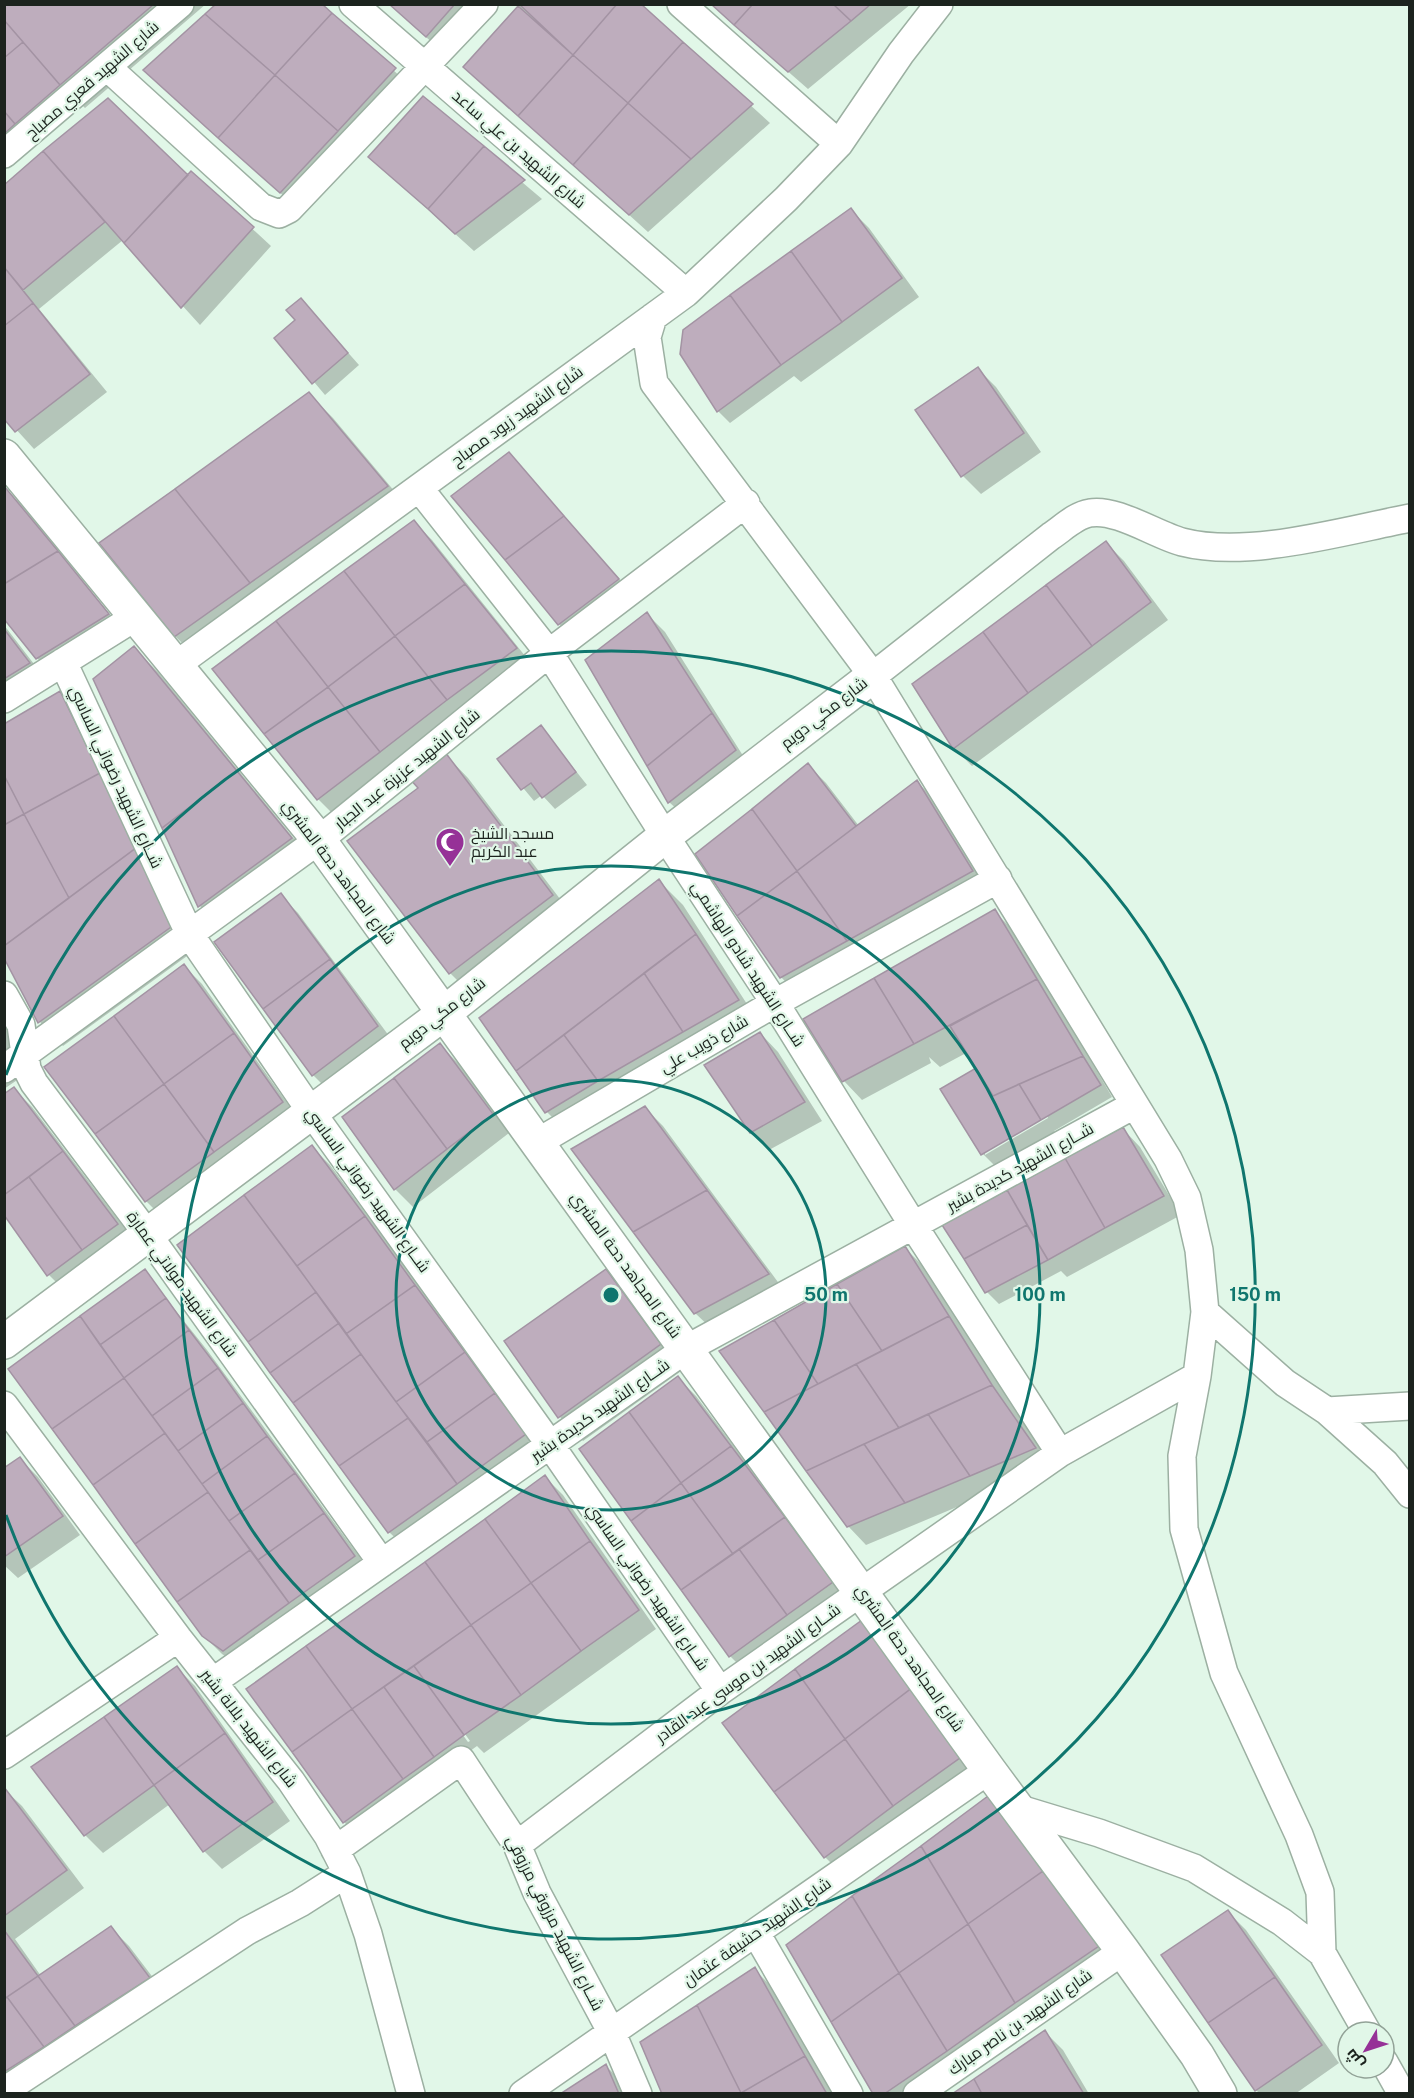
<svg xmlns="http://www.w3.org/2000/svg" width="1414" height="2098" font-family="'Public Sans',Cairo,sans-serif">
<rect width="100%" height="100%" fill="#e1f7e8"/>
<!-- shadow -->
<path fill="#0003" fill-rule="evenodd" d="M4,4h202l-121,104 -12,-12 -41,47 -28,24z
M320,4l93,84 -114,122 -154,-140z
M389,4h100l-44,50z
M521,4h118l131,119 -122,109 -183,-165z
M711,4h200l-103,85z
M423,98l119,101 -68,52 -104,-94z
M108,100l80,77 4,-4 79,73 -71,79 -77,-85 -84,69 68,83 -73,57 -30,-33v-228z
M851,210l18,18 50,69 -118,85 -7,-6 -64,47 -12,-12 -37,-57z
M312,312l47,53 -34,30 -48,-57z
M978,369l18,18 45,65 -60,42 -18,-18 -46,-65z
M309,394l24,24 78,93 -212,149 -24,-24z
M509,454l127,144 -59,44 -18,-18z
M5,488l18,18 102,127 -70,44 -18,-19 -33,-42z
M414,522l18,18 102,127 -198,150 -18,-18z
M1106,543l18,18 44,59 -196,146 -18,-18z
M647,614l18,18 82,130 -66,51 -12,-11z
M4,625l43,56 -43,27z
M134,648l24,24 151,185 -91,67 -18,-18 -105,-226z
M59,693l18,18 117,240 -131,95 -23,-24 -36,-67z
M541,727l46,58 -32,24 -13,-14 -8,6 -35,-42z
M445,754l23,24 108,142 -102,77 -24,-24z
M808,765l18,18 33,43 58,-44 24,23 55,90 -197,101 -18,-19z
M659,881l24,24 73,113 -197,106 -12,-12 -66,-93z
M280,895l18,18 97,131 -64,49 -18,-18z
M994,911l24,24 94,162 -58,34 4,8 -57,33 -18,-18 -41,-65 36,-21 -10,-16 -28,15 -11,-10 2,6 -69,37 -18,-19 -39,-61zM1047,1115l1,3 -63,37v-4z
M184,966l18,18 98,137 -136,98 -18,-18z
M4,1019l28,51 -28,19z
M760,1033l18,19 44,69 -53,29 -18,-18z
M440,1045l18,18 51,70 -96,74 -18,-18z
M14,1089l18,18 103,135 -68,51 -18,-18 -45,-63v-116z
M645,1108l18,18 123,167 -72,38 -19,-18z
M1122,1128l18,19 41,68 -114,62 -6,-6 -62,33 -12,-12 -43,-66z
M312,1147l18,18 213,288 -135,97 -19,-18 -210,-286z
M905,1248l18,18 130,201 -187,78 -18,-19z
M144,1271l63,79 165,224 -130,94 -20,-14 -19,-19z
M606,1271l24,24 54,74 -101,72 -23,-24 -54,-75z
M678,1378l18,18 154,205 -102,73 -18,-18z
M20,1459l18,18 42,58 -62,43 -14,-13v-95z
M545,1477l18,18 93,134 -172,124 -7,-7 -62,45 -53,49 -18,-18 -96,-133zM434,1691l36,50 -2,1 -36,-49z
M862,1622l119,152 -138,101 -18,-18z
M177,1668l18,18 95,135 -68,48 -18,-18 -34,-47 -67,49 -18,-18z
M4,1789l18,17 62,82 -69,51 26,37 70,-48 18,18 38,50 -163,98z
M988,1798l127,167 -187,129h-53z
M1228,1912l18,18 93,133 -44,31h-35l-4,-4z
M754,1969l18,18 61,107h-170z
M1045,2032l18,18 26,44h-134z
M606,2066l18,18 4,10h-65z"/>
<!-- building -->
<path fill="#beadbd" stroke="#a393a3" stroke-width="1.5" d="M4,4h150l-94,81 -56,-65z
M216,4h106l10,9 -57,62 -70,-61z
M389,4h66l-29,33z
M519,4h98l-44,51z
M617,4h24l42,38 -55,61 -55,-48z
M711,4h42l-19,21z
M753,4h80l18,17 -63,51 -54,-47z
M833,4h38l-20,17z
M518,6l55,49 -55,61 -55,-49z
M332,13l64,55 -58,63 -63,-56z
M205,14l70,61 -57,63 -75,-68z
M4,20l19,22 -19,16z
M23,42l37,43 -45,39 -11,-13v-53z
M683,42l70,62 -62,55 -63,-56z
M573,55l55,48 -55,62 -55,-49z
M275,75l63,56 -58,62 -62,-55z
M423,96l61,50 -56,63 -60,-52z
M108,98l80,77 -64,68 -81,-92z
M628,103l63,56 -62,56 -56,-50z
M4,111l11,13 -11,10z
M484,146l41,34 -70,54 -27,-25z
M43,151l62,71 -82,68 -19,-23v-82z
M191,171l63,56 -73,81 -57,-65z
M851,208l51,70 -60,44 -51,-71z
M791,251l51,71 -61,43 -51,-70z
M4,267l29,36 -29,23z
M730,295l51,70 -64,47 -37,-58 3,-24z
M301,298l47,55 -36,31 -38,-46 21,-18 -9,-10z
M33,303l57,71 -75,58 -11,-13v-93z
M978,367l46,66 -63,44 -46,-67z
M309,392l79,94 -138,97 -75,-94z
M509,452l55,64 -59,44 -54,-64z
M4,486l54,65 -54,33z
M175,489l75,94 -76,54 -75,-94z
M564,516l55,63 -61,46 -53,-65z
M414,520l51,64 -70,52 -51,-65z
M1106,541l45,61 -59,44 -46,-61z
M58,551l51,63 -73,45 -32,-40v-35z
M344,571l51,65 -67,51 -52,-66z
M465,584l52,64 -70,52 -52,-64z
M1046,585l46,61 -64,47 -45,-61z
M647,612l65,101 -65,53 -62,-106z
M276,621l52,66 -64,47 -52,-65z
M4,629l26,34 -26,16z
M983,632l45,61 -75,56 -41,-65z
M395,636l52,64 -67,52 -52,-65z
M134,646l103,125 -75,57 -69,-149z
M328,687l52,65 -63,48 -53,-66z
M60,691l40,82 -76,41 -20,-39v-51z
M712,713l24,37 -68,53 -21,-37z
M541,725l35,47 -34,26 -11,-15 -10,7 -24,-31z
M445,752l108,143 -104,79 -102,-133 71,-53 -8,-9z
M808,763l48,63 -59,45 -45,-62z
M237,771l55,67 -94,69 -36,-79z
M100,773l36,75 -67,50 -45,-84z
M4,775l20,39 -20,11z
M917,780l56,91 -126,70 -50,-70z
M752,809l45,62 -60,45 -42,-62z
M24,814l45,84 -65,48v-121z
M136,848l35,79 -133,96 -34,-65v-12z
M797,871l50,70 -67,37 -43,-62z
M659,879l37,55 -180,137 -37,-53z
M281,893l49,66 -67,50 -49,-67z
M995,909l42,70 -123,65 -40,-66z
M696,934l43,66 -56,32 -39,-59z
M330,959l48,67 -66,50 -49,-67z
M184,964l50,69 -70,51 -50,-68z
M644,973l39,59 -85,49 -34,-46z
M874,978l40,66 -72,38 -39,-63z
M1037,979l46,77 -90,40 -43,-70z
M114,1016l50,68 -69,50 -51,-67z
M760,1032l45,70 -55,31 -46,-68z
M234,1033l49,69 -69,50 -50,-68z
M564,1035l34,46 -53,32 -29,-42z
M440,1043l53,71 -46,35 -53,-71z
M1083,1056l18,29 -60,35 -22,-36z
M976,1068l17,28 26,-12 22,36 -60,35 -41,-66z
M394,1078l53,71 -53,41 -52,-73z
M164,1084l50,68 -69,50 -50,-68z
M14,1087l49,64 -59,44v-101z
M645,1106l62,84 -74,42 -62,-83z
M1123,1127l41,69 -59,32 -40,-70z
M312,1145l53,71 -68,50 -53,-71z
M63,1151l55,73 -36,26 -53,-73z
M1065,1158l40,70 -57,32 -41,-70z
M29,1177l53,73 -35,26 -43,-61v-20z
M707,1190l62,84 -75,40 -61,-82z
M1007,1190l20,35 -63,34 -22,-34z
M244,1195l72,97 -68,50 -71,-97z
M365,1216l50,69 -69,49 -49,-68z
M1027,1225l21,35 -63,33 -21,-34z
M905,1246l44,70 -67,35 -45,-67z
M145,1269l21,29 -66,47 -20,-29z
M606,1269l55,75 -103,74 -54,-77z
M837,1284l45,67 -64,33 -44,-64z
M415,1285l50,67 -69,50 -50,-68z
M316,1292l23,31 -69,50 -22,-31z
M166,1298l23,32 -65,48 -24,-33z
M80,1316l44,62 -72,51 -44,-60z
M949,1316l43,69 -93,43 -43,-64z
M774,1320l44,64 -54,28 -45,-61z
M339,1323l22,31 -68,49 -23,-30z
M189,1330l29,38 -66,48 -28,-38z
M465,1352l30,41 -68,49 -31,-40z
M361,1354l47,64 -69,48 -46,-63z
M856,1364l43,64 -93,43 -42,-59z
M218,1368l25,35 -65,48 -26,-35z
M678,1376l53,70 -50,37 -52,-71z
M124,1378l41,55 -72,52 -41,-56z
M992,1385l44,63 -66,28 -42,-62z
M495,1393l31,41 -69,50 -30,-42z
M243,1403l24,33 -65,48 -24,-33z
M629,1412l52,71 -50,38 -52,-72z
M928,1414l42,62 -65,27 -41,-59z
M408,1418l49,66 -69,49 -49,-67z
M165,1433l43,59 -73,52 -42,-59z
M267,1436l28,37 -66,48 -27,-37z
M864,1444l41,59 -58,24 -41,-56z
M731,1446l54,71 -52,37 -52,-71z
M20,1457l43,59 -59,41v-89z
M295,1473l29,40 -66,47 -29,-39z
M545,1475l45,66 -59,42 -46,-64z
M681,1483l52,71 -52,36 -50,-69z
M208,1492l42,58 -73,52 -42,-58z
M324,1513l31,43 -66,47 -31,-43z
M785,1517l48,65 -46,33 -48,-66z
M485,1519l46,64 -60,42 -46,-63z
M590,1541l49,69 -58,41 -50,-68z
M739,1549l48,66 -58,42 -48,-67z
M250,1550l39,53 -66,48 -21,-15 -25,-34z
M425,1562l46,63 -119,84 -46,-63z
M531,1583l50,68 -60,44 -50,-70z
M862,1620l51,67 -68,52 -50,-70z
M471,1625l50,70 -57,40 -50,-69z
M306,1646l46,63 -60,43 -46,-63z
M177,1666l48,67 -71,52 -50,-68z
M414,1666l50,69 -30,22 -50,-70z
M795,1669l50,70 -71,53 -52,-69z
M384,1687l50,70 -31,22 -51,-70z
M913,1687l51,68 -71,51 -48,-67z
M352,1709l51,70 -60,44 -51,-71z
M104,1717l50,68 -70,51 -53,-69z
M225,1733l48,69 -70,50 -49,-67z
M845,1739l48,67 -69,52 -50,-66z
M4,1787l63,83 -63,46z
M988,1796l55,75 -75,53 -47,-78z
M921,1846l47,78 -69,49 -47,-77z
M1043,1871l56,75 -84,57 -47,-79z
M852,1896l47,77 -68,49 -45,-77z
M1228,1910l47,67 -67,46 -47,-68z
M968,1924l47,79 -68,48 -48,-78z
M111,1926l39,52 -75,48 -37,-50z
M4,1930l34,46 -34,23z
M755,1967l50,89 -64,37 -44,-88z
M899,1973l48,78 -63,43h-11l-42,-72z
M38,1976l37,50 -31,21 -37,-50z
M1275,1977l47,68 -67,46 -47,-68z
M7,1997l37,50 -40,25v-73z
M697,2005l44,88 -2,1h-77l-22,-52z
M1045,2030l39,64h-102l-8,-15z
M805,2056l22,38h-86v-1z
M606,2064l13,30h-59z
M974,2079l8,15h-30z"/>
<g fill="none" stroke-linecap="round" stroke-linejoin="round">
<!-- minor casing -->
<g stroke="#9cb0a2" stroke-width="30">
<path id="minor" d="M353,4l333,289
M681,4l158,140
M107,67l154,140 18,7 10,-5 195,-205
M4,154l176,-150
M653,317l-6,20 7,46 219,293 295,483 19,39 12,52 6,62 -8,64 -15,80 2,73 40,144 75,162 21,57 2,61 45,79
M419,488l130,165 116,183 110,167 138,222 147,228
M63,662l127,273 122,178 239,333 169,245
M176,665l510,-372 100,-94 53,-55 62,-91 38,-49
M873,676l178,-140c12,-8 25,-21 39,-23 26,-5 66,22 92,29 66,17 161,-11 228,-24
M4,699l133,-83
M4,995l17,30 6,44 7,14 114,152 234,328
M4,1069l315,-229 230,-187 197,-150
M538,1142l237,-139 223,-124
M1205,1312l80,71 42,28 58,52 25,31
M4,1405l174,233 113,143 37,55 19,37 21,61 43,160
M1327,1411l83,-5
M214,1681l472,-332 448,-244
M4,1755l174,-117
M1020,1809l79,24 95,35 88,54 40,31
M517,1845l203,-154 340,-238 137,-77
M335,1850l126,-90 56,85 20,48 75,140 26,61
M756,1933l93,161
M1384,2062l18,32
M4,2091l243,-160 53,-28 47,-30
M523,2094l466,-324
M917,2094l206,-143"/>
</g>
<!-- tertiary casing -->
<g stroke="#9cb0a2" stroke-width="36">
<path id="tertiary" d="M4,456l315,384 670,930 134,181 74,104 23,39
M4,1342l439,-328 222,-178 208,-160"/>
</g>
<!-- minor -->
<use href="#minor" stroke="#fff" stroke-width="27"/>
<!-- tertiary -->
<use href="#tertiary" stroke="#fff" stroke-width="33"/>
</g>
<!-- distance rings -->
<g fill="none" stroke="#0f766e" stroke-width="3">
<circle cx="611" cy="1295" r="215"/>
<circle cx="611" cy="1295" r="429"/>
<path d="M6 1075A644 644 0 1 1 6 1515"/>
</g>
<!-- icons -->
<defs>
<g id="mosque-pin" transform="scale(1.5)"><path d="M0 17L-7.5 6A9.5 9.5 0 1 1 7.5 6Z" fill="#963197" stroke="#e1f7e8"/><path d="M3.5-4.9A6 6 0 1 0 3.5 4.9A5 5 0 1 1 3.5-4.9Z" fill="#fff"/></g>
</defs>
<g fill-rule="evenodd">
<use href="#mosque-pin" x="450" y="842"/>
</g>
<g text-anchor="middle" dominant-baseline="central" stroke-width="4.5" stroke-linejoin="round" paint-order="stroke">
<!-- street labels -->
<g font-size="16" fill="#1c231e" stroke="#e1f7e8">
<text transform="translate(92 80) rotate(-41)">شارع الشهيد قعري مصباح</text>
<text transform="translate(519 149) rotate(41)">شارع الشهيد بن علي ساعد</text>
<text transform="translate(517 416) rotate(-36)">شارع الشهيد زيود مصباح</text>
<text transform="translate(824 713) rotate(-38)">شارع مكي دويم</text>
<text transform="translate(407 769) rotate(-39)">شارع الشهيد عزيزة عبد الجبار</text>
<text transform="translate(116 777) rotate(65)">شــارع الشهيد رضواني الساسي</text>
<text transform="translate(339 872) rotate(53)">شارع المجاهد دحة المشري</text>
<text transform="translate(748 964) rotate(57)">شــارع الشهيد شادو الهاشمي</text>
<text transform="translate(442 1013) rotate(-38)">شارع مكي دويم</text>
<text transform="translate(704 1044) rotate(-30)">شارع ذويب علي</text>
<text transform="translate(1020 1167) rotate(-29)">شــارع الشهيد كديدة بشير</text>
<text transform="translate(368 1190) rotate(54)">شــارع الشهيد رضواني الساسي</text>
<text transform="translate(626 1265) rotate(54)">شارع المجاهد دحة المشري</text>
<text transform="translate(182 1284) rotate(54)">شارع الشهيد مولاتي عمارة</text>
<text transform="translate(600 1410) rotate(-35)">شــارع الشهيد كديدة بشير</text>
<text transform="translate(648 1587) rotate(55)">شــارع الشهيد رضواني الساسي</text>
<text transform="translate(910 1658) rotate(55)">شارع المجاهد دحة المشري</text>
<text transform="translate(748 1673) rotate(-36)">شــارع الشهيد بن موسى عبد القادر</text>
<text transform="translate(249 1728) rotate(52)">شارع الشهيد بلالة بشير</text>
<text transform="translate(555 1923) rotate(63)">شــارع الشهيد مرزوقي مرزوقي</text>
<text transform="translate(757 1932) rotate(-35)">شارع الشهيد حشيفة عثمان</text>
<text transform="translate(1020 2022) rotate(-35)">شارع الشهيد بن ناصر مبارك</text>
</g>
<!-- poi labels -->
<g font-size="16" fill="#1c231e" stroke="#e1f7e8" text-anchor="start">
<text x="471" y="833">مسجد الشيخ<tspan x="471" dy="18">عبد الكريم</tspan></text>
</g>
</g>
<circle cx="611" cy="1295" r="9" fill="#0f766e" stroke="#e1f7e8" stroke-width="3"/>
<g font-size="18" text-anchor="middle" font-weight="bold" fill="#0f766e" stroke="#e1f7e8" stroke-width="4.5" stroke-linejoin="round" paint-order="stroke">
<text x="826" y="1301">50 m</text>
<text x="1040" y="1301">100 m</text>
<text x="1255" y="1301">150 m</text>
</g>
<!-- border -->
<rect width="1414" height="2098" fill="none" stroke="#1c231e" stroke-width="12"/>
<!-- north arrow -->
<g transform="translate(1366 2050) rotate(231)"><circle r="28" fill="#e1f7e8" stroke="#92a297" stroke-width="1.5"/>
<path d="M0-4.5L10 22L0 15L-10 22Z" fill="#963197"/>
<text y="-9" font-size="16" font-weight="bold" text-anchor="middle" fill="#1c231e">ش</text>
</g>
</svg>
